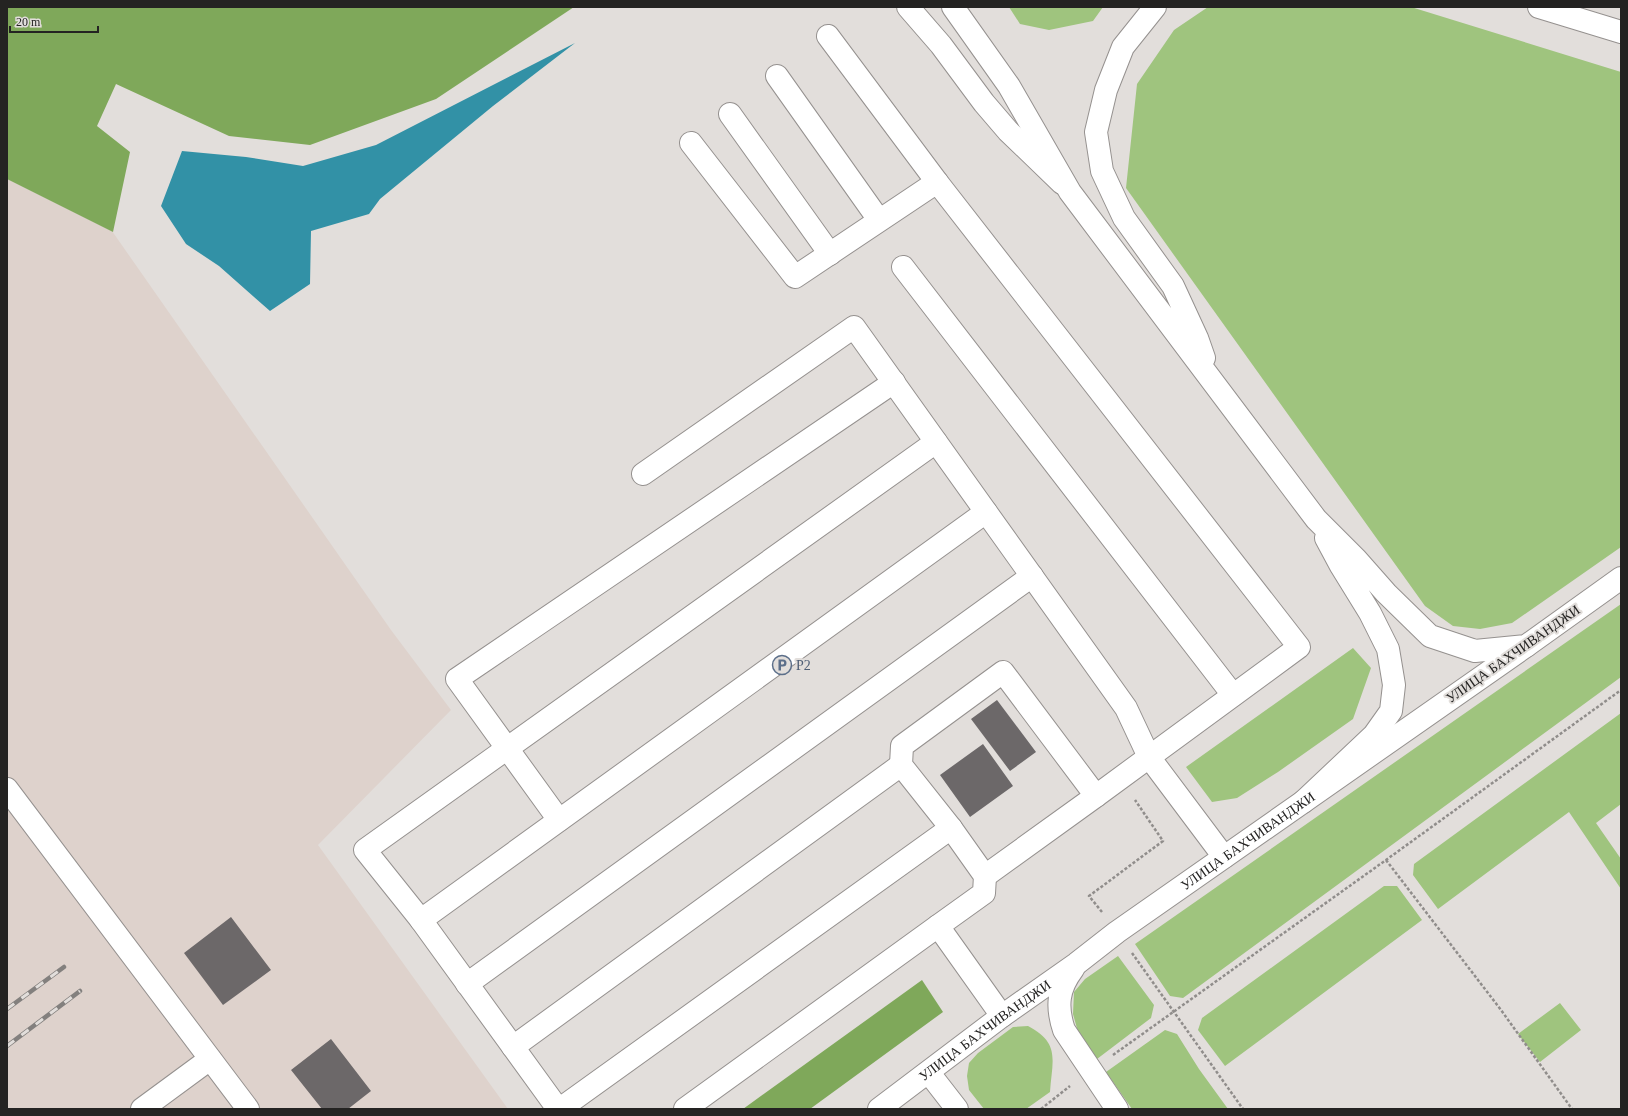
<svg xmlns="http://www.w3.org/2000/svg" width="1628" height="1116" font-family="'Times New Roman',serif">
<rect width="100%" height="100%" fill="#e2dedb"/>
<!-- built -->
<path fill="#ded2cc" d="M7,179l105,52 279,399 60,80 -133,135 190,264h-501z"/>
<!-- green -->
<path fill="#9fc47e" d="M1009,7h94l-10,14 -44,9 -29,-6z
M1208,7h203l210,65v475l-109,76 -32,6 -27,-3 -28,-20 -299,-418 11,-104 37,-54z
M1621,604v73l-438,321 -13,-2 -35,-52z
M1353,648l18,20 -18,51 -75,53 -41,26 -25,4 -26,-35z
M1621,713v91l-25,19 25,36v30l-52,-77 -131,97 -25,-34 1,-11z
M1384,886h13l25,34 -197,146 -27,-36 4,-12z
M1118,956l36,49 -3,13 -54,41 -19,-27 -5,-18 1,-22 11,-13z
M1560,1003l21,27 -41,32 -22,-28z
M1028,1026c33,17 24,35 22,66l-24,17h-42l-15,-19 -2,-14 2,-13 9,-10 35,-26z
M1165,1030l12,4 22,35 29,40h-96l-26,-37z"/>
<!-- forest -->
<path fill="#7fa85a" d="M7,7h567l-138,92 -126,46 -81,-9 -113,-52 -19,42 33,26 -17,80 -106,-53z
M922,980l21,32 -133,97h-67z"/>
<!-- water -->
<path fill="#3291a6" d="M575,43l-82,63 -113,93 -11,15 -58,17 -1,53 -40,27 -51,-45 -33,-22 -25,-38 21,-55 64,6 57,9 73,-21z"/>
<!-- building -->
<path fill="#6c6869" d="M997,700l39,52 -26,19 -39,-52z
M983,744l30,42 -43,31 -30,-42z
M231,917l40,53 -48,35 -39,-52z
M331,1039l40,52 -23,18h-26l-31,-39z"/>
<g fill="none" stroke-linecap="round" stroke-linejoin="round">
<!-- minor casing -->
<g stroke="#95918f" stroke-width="24">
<g id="minor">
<path d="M828,36l109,146"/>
<path d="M777,76l102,144"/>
<path d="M730,114l100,140"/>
<path d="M691,143l104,134 142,-95 362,465 -203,149 -111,80"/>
<path d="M903,267l330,428"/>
<path d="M643,474l211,-147 272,381 23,49 75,100"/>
<path d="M7,789l241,320"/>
<path d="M559,820l-102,-141 437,-297"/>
<path d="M421,920l565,-408"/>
<path d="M1073,969c-15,20 -17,37 -9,61l53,79"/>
<path d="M467,984l565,-408"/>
<path d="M1002,1016l-64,-90 46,-33 1,-17 -34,-48 -50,-63 1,-19 101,-74 93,124"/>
<path d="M513,1047l388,-282"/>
<path d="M929,1073l28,36"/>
<path d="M142,1109l68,-50"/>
<path d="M558,1109l-137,-189 -56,-70 571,-408"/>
<path d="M560,1109l391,-281"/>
<path d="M685,1109l253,-183"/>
<path id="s1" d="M879,1109l123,-93 74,-52 41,-32 409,-286"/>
</g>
</g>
<!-- major casing -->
<g stroke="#95918f" stroke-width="24">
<path id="major" d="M908,7l33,38 43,58 24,28 54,52"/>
</g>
<!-- highway casing -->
<g stroke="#95918f" stroke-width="24">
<path id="highway" d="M953,7l56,79 61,106 246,327 40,40 30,34 44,43 45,15 51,-5 95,-68
M1155,7l-32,40 -17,43 -10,42 6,39 22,47 49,68 24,52 7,20
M1539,7l82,25
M1303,802l71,-67 17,-24 3,-26 -6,-36 -18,-36 -29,-47 -15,-28"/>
</g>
<!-- path -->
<path stroke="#908d8b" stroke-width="2.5" stroke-dasharray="3 2" stroke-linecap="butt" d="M1386,860l115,150 71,99
M1102,912l-13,-16 74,-55 -28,-41
M1132,953l111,156
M1113,1055l273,-195 235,-170
M1041,1109l29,-23"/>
<!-- minor -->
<use href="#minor" stroke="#fff" stroke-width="22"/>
<!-- major -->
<use href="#major" stroke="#fff" stroke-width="22"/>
<!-- highway -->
<use href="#highway" stroke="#fff" stroke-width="22"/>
<!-- rail casing -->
<g stroke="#83807e" stroke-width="4.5">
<path id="rail" d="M7,1009l57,-42
M7,1046l73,-55"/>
</g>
<!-- rail -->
<use href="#rail" stroke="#e2dedb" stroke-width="3" stroke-dasharray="9" stroke-linecap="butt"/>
</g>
<!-- icons -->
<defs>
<g id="parking-ring" transform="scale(1)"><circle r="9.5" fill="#e2dedb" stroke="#5c6f8a" stroke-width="1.5"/><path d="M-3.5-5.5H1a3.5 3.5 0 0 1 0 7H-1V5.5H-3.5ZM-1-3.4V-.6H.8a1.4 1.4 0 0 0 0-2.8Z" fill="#5c6f8a"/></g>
</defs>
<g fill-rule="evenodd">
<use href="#parking-ring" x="782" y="665"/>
</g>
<g text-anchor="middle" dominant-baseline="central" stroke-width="4" stroke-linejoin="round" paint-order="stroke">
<!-- street labels -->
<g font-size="14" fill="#242322" stroke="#e2dedb">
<text transform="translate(1513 654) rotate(-35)">УЛИЦА БАХЧИВАНДЖИ</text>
<text stroke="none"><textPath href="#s1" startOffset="456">УЛИЦА БАХЧИВАНДЖИ</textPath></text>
<text stroke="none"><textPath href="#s1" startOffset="132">УЛИЦА БАХЧИВАНДЖИ</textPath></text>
</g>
<!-- service labels -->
<g font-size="14" fill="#4e5e75" stroke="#e2dedb" text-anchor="start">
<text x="796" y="665">P2</text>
</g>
</g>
<!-- border -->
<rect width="1628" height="1116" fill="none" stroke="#242322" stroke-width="16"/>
<!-- scale -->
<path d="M10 26v6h88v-6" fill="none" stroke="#242322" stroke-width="2"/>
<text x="16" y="26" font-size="12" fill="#242322" stroke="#e2dedb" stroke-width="3" paint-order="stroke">20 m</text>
</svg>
